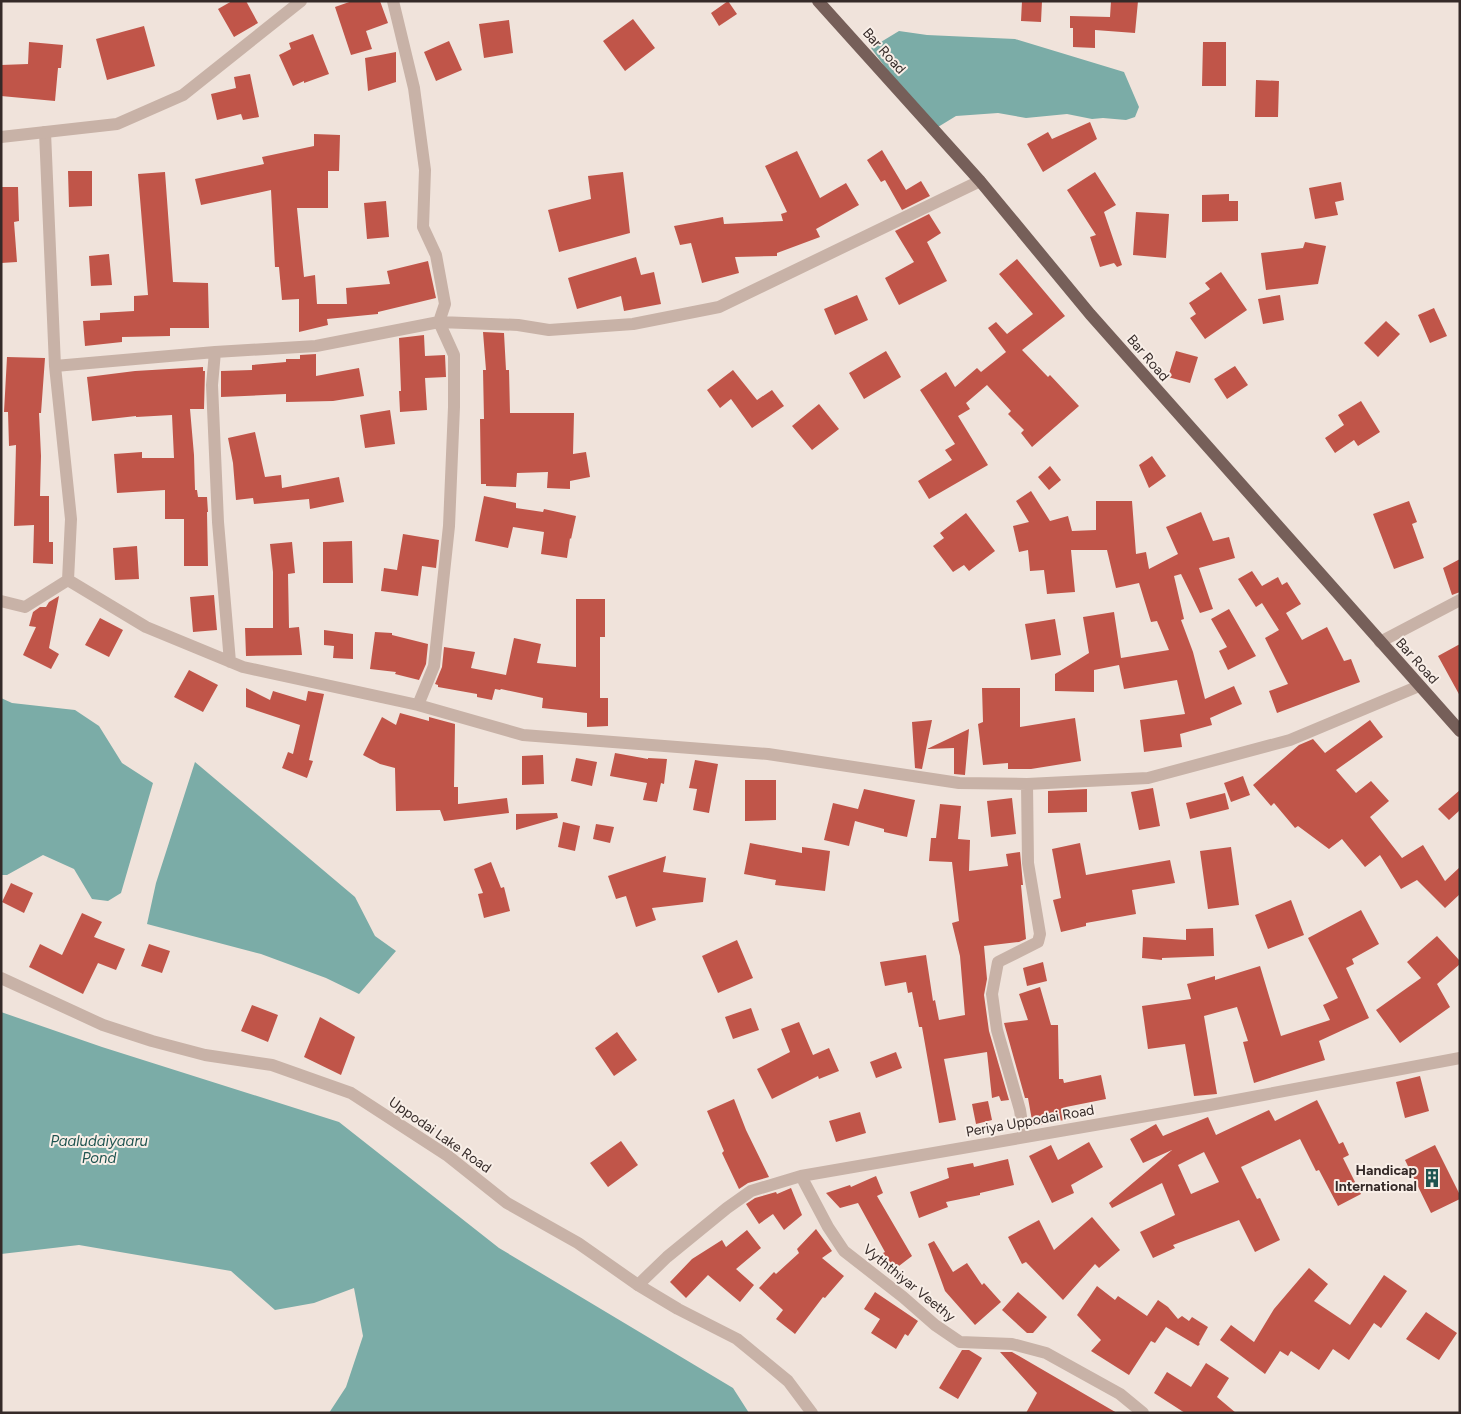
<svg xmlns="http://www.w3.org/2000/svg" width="1461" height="1414" font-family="Figtree,sans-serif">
<rect width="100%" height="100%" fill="#f0e3db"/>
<!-- water -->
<path fill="#7baca7" d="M899,31l28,4 88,4 109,33 15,35 -4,10 -9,3 -23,-2 -11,1 -25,-5 -41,4 -28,-5 -42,3 -18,11 -27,-25 -40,-54z
M1,698l11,5 63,7 24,16 23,37 31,20 -32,110 -13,8 -16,-2 -18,-30 -31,-14 -36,20h-6z
M195,762l160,135 20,39 21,15 -37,43 -33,-16 -65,-24 -114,-30 9,-41z
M1,1012l101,35 237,75 160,126 234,140 16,25h-420l17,-26 17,-51 -9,-48 -40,15 -39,7 -44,-39 -152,-26 -78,9z"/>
<!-- building -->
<path fill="#c05549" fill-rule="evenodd" d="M232,1h14l12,22 -24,14 -16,-28z
M352,1h28l8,22 -22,8 6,18 -21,6 -16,-48z
M728,1l9,13 -18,12 -8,-13z
M1022,1h20l-1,21 -20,-1z
M1111,1h27l-3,32 -40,-3v18l-22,-1v-19h-3v-12l40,1z
M633,19l22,29 -30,23 -22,-30z
M509,20l4,33 -29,5 -5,-34z
M144,26l11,40 -48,14 -11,-41z
M313,34l16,40 -25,9v-2l-11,5 -14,-31 12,-6 -2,-6z
M449,41l13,29 -26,11 -12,-29z
M29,42l34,3 -2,23h-3l-3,33 -54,-5v-31l27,-1z
M1203,42h23v44h-24z
M396,52v30l-28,9 -3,-33z
M250,74l9,43 -16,3 -2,-6 -24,6 -6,-26 25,-6 -2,-11z
M1256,80l23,1 -1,36h-23z
M1090,122l7,17 -54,33 -16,-28 21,-12 4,7z
M314,134l26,1 -1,36h-11v37h-31l7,69 11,-2 2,29h30l-1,-16 44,-4 -3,-13 41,-10 8,37 -58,14v2l-51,5 1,6 -29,7v-33l-17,1 -3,-33h-4l-4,-77 -70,15 -6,-26 69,-15 -2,-7 52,-11z
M882,150l24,40 15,-9 9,15 -28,14 -17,-30 -4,2 -14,-22z
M797,151l23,47 26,-15 13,22 -43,24 4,8 -43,16v3l-42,1 4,16 -37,10 -11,-40 -11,2 -6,-19 49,-9 1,7 59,-3 -2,-7 6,-2 -22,-46z
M68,171h24v35l-23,1z
M165,172l8,110 35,1 1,45h-39v8l-48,1v5l-37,4 -2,-25 17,-1v-7l34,-2v-15l14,-1 -10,-121z
M623,172l7,61 -71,19 -11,-42 43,-11 -3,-23z
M1095,172l21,33 -12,7 18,53 -5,2 -3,-4 -14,4 -10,-30 6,-2 -29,-45z
M1341,182l3,18 -9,2 3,13 -23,4 -6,-31z
M1,187h17l1,34 -5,1 3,40 -16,1z
M1229,194v7h9v20l-36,1v-27z
M386,201l3,36 -22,2 -3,-36z
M1136,212l33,2 -3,44 -33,-3z
M929,214l12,19 -14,9 20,39 -48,24 -14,-27 29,-16 -19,-31z
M1305,242l21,4 -8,38 -52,6 -5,-37 42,-5z
M109,254l3,31 -21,1 -2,-30z
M636,257l5,18 13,-3 7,32 -37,7 -3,-15 -44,13 -9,-31z
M1017,259l48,57 -43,34 26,27 2,-2 29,31 -47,41 -11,-14 3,-3 -16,-16 3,-3 -24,-26 -21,18 4,6 -12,7 30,49 -59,34 -11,-18 34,-21 -7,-10 10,-6 -35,-54 26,-18 9,15 22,-19 4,4 25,-20 -18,-24 8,-6 11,12 26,-20 -34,-40z
M1221,272l26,38 -42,29 -15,-21 6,-4 -7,-11 21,-14 -5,-6z
M857,295l11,25 -33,15 -11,-26z
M1280,295l4,25 -21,4 -5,-25z
M1434,308l13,28 -17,7 -12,-28z
M1386,321l14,13 -22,23 -14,-14z
M483,332l21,1 2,37h3l1,43h64l-1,41 13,-2 4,25 -20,4v8l-23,-1 1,-16 -31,1 -1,14 -30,-1v-2h-5l-1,-65h4l-1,-49h3z
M424,335l1,21 20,-1 1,22 -21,1 2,32 -27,2 -1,-21h2l-2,-53z
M886,351l15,26 -37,22 -15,-26z
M1176,351l22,6 -8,26 -22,-6z
M316,354v22l43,-8 5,28 -31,5 -47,1v-8l-65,3v-26l31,-1v-5l34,-3v-3h14v-4z
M7,357l38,1 -4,55h-2l2,43 -1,40h9v46h4v22l-20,-1 1,-38 -20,1 2,-81 -7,1 -1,-34h-4z
M1235,366l13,19 -21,14 -13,-20z
M203,367v4h2l-1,38h-14l4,46 1,35h2l1,7h9l1,15h-1l1,54h-24v-47h-19v-29l-48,3 -3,-39 28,-2v6h32l-2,-43 -36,2v-1l-44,5 -5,-44 48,-6z
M733,370l24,30 15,-10 12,16 -32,22 -21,-29 -11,9 -13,-18z
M1361,401l19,31 -22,14 -4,-6 -19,13 -10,-15 19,-13 -6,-10z
M819,404l20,25 -27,21 -20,-24z
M390,410l5,34 -30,4 -5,-33z
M255,432l10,45 16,-2 1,13 57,-11 5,25 -34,7 -1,-10 -55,5 -1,-6 -17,2 -3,-37 -5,-25z
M1152,456l14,20 -17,12 -10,-23z
M1050,466l11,14 -12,10 -11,-13z
M1031,491l19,30 18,-5 4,15 24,-1v-29h36l4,53 10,-2 3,17 29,-15 -12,-27 35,-15 12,29 16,-4 6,21 -36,10 14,41 -13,4 -19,-39 -7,2 10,43 -3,1 12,32 12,47 29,-13 8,18 -32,14 2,7 -32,9 2,13 -38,5 -4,-32 45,-6 -8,-34 -53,9 -5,-24 -25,5v22l-39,-1v-17l34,-21 -6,-36 31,-5 7,46 48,-8 -12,-29 -6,1 -12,-39 -23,5 -9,-38h-36l4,42 -28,2 -3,-24 -14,1 -2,-21 -9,2 -6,-26 16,-4 -13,-21z
M484,496l32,7v5l27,4 1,-3 32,7 -5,23 -1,-1 -3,20 -26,-4 3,-22 -31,-5 -5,21 -33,-7z
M1409,501l8,21 -5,2 12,34 -30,11 -21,-55z
M966,513l29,38 -26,20 -5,-6 -11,7 -20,-26 11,-8 -4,-5z
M403,534l36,6 -3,28 -14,-2 -4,30 -37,-5 3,-23 13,2z
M352,541l1,42h-30v-41z
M292,542l3,31 -7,1 1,54 10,-1 3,28 -56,1 -1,-28h28v-56l-3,-28z
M137,546l2,33 -24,1 -2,-32z
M1460,559v33l-8,3 -9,-27z
M1252,571l10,15 16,-9 4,8 5,-3 14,22 -15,9 16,27 25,-13 17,34 7,-2 9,23 -83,31 -8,-22 19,-7 -23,-46 14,-8 -17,-27 -6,4 -18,-28z
M214,595l3,35 -24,2 -3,-35z
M59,596l-10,52 10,6 -8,15 -28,-14 13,-28 -7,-1 4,-14 7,-5h6l3,-5z
M576,599h29v38h-5v61h8v28l-21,1v-14l-45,-5 1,-10 -42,-9 -1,1 -5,-1 -3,11 -15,-3v-3l-39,-7v-2l-3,-1 7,-17 2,-20 31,5 -4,16 35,7 8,-37 27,6 -4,19 39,4z
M1229,609l27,47 -28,14 -9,-19 8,-4 -16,-28z
M100,618l23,12 -14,27 -24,-12z
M1055,619l6,36 -30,5 -6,-36z
M324,630l29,4v25l-20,-1 1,-12 -10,-1z
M375,632l17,1v2l36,9 -2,20 -7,16 -24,-6 1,-2 -26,-3z
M1460,644v52l-22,-40z
M189,670l29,15 -15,27 -29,-15z
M246,688l24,12 3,-9 33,10 2,-10 16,3 -15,66 4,1 -6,17 -25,-10 6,-16 5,2 7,-29 -54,-18z
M982,688h38v39l55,-9 6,43 -50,8h-23v-6l-25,2 -5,-41 5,-2z
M400,713l29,8v-4l26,7 -1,63h4v17l49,-6 2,15 -65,8 -4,-11 -44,1 -1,-43 -15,-4 -17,-9 19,-38 14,8z
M932,720l-10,49 -7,-1 -3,-46z
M1370,720l13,17 -47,33 20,23 15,-12 18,20 -19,16 32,41 21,-13 22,36 15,-14v27l-15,14 -28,-28 -16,9 -21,-34 -15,12 -23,-28 -13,10 -31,-23 -3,2 -21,-25 -3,3 -18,-21 46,-40 14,-6 12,14z
M969,729l-4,46 -11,-1v-26l-27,1z
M615,753l33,6v-1l19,1 -3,25 -3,-1 -4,19 -14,-2 4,-17 -37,-7z
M543,755l1,29 -22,1v-29z
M576,758l21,4 -5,24 -21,-5z
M695,760l23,4 -9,49 -16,-3 4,-21 -8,-1z
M1243,776l7,19 -19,7 -7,-19z
M745,780h31v40l-31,1z
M1153,788l7,38 -21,4 -8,-38z
M864,789l51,11 -8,37 -23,-5v-3l-29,-8 -6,25 -25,-6 9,-37 25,6z
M1087,789v23l-39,1v-22z
M1460,790v20l-11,10 -11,-11z
M1225,793l4,16 -39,10 -4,-16z
M1012,798l4,36 -25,3 -4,-36z
M940,804l21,2 -3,33 12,1 -1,31 39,-5 -2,-12 14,-2 3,33h-2l5,54 -7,3 -35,4 3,33 -3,16 5,36 20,69 -8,1 -2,-5 -7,2 -5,-46 -43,7 12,61 -17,3 -17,-96h-3l-7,-35 -4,1 -2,-11 -21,4 -5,-24 46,-7 7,46 2,-1 4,20 26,-5 -5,-59 -8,-33 7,-2 -7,-59 -23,-1 2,-23h5z
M557,813l1,5 -42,12v-16z
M563,822l17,4 -5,25 -17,-4z
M596,824l18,3 -4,16 -17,-4z
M750,843l52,10v-6l28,4 -5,40 -50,-6 1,-5 -32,-6z
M1080,843l6,32 84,-15 5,23 -43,7 4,24 -50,9v3l-25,6 -8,-32 8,-2 -9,-49z
M1231,847l8,58 -31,4 -8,-58z
M666,856l-3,16 43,6 -3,24 -51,6 4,12 -20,7 -10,-31 -10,3 -8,-23z
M491,862l10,26 3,-1 6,24 -26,7 -6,-24 5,-1 -9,-24z
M11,883l22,10 -9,20 -22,-11z
M1291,900l13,35 -36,14 -13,-34z
M1361,910l18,34 -27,15 2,5 -8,4 23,50 -50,23 6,19 -71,23 -11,-41 5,-1 -11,-34 -33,9 13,78 -23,2 -9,-52 -37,5 -6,-43 49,-7 -4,-15 28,-8v4l45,-14 21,70 49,-16 -7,-15 15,-7 -30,-60z
M82,913l20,9 -8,15 31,12 -9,21 -18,-7 -15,31 -54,-27 11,-23 22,11z
M1213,928l1,28 -52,2v2l-20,-2 1,-21 43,3v-11z
M1437,936l23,25v3l-23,20 13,23 -50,36 -24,-33 45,-32 -14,-16z
M737,940l16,38 -35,15 -16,-37z
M149,944l21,7 -8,22 -21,-7z
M1043,962l4,19 -20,5 -4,-18z
M1040,987l11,38h7l1,54h4l1,4 37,-8 5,24 -40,8 3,12 -36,7 -5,-28h-3l-21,-75 24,-3 -9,-26z
M252,1005l26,10 -10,27 -27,-11z
M751,1008l8,22 -26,9 -8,-22z
M320,1017l35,20 -14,38 -37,-18z
M799,1022l14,33 16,-7 10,23 -20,8 -1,-3 -46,23 -15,-30 33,-17 -9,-23z
M617,1032l20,28 -23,16 -19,-28z
M896,1052l6,16 -26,10 -6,-16z
M1420,1076l9,35 -24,7 -9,-36z
M734,1099l12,31 23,47 -21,6 -9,6 -17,-36 2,-2 -17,-40z
M1317,1100l22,44 4,-2 6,13 -6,3 18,36 -23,12 -19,-36 -3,1 -16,-32 -59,28 16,32 3,-1 20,42 -25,12 -16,-32 -66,25 2,3 -22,10 -13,-26 35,-17 -13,-32 -50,25 -3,-5 63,-53 -29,13 -13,-24 26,-15 7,12 45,-19 8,18 53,-25 6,11zM1204,1152l15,30 -28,12 -13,-29z
M988,1101l4,19 -16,4 -4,-20z
M860,1112l6,21 -30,9 -7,-21z
M621,1141l17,24 -30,22 -18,-24z
M1089,1142l14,25 -32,18 3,8 -22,10 -23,-47 22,-11 7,15z
M1435,1145l25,50v4l-29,14 -26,-53z
M1008,1159l6,26 -34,8v2l-34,7 2,5 -29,11 -9,-26 39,-14 -2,-10 26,-5 1,4z
M876,1176l7,17 -6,3 35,60 -17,13 -12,-16 2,-1 -27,-49 -18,5 -14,-15 24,-8 1,2z
M791,1188l11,27 -18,15 -11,-16 -14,10 -13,-20 9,-6 21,-6 1,2z
M1092,1217l28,33 -21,18 -4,-4 -32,36 -37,-38 -4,2 -14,-27 31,-17 15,30z
M816,1229l16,22 -10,7 22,18 -19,22 -2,-1 -28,37 -19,-15 7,-9 -24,-22 15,-16 2,2 23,-21 -2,-4z
M747,1230l14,18 -25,21 18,16 -14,17 -32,-27 -22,23 -16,-16 22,-23 30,-19 4,7z
M934,1241l19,31 14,-9 15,22 2,-2 17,19 -26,23 -30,-34 -17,-47z
M1309,1268l19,16 -14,17 36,24 34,-50 23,16 -26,37 -7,-5 -25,37 -16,-11 -14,21 -28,-19 -3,5 -8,-5 -15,23 -45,-34 11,-15 23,17 20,-33z
M1097,1286l18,14 3,-4 29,20 11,-16 10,7 10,12 4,-3 7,5 3,-4 16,10 -9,16 1,1 -2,2 -32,-19 -11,16 -4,-2 -22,34 -38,-24 10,-11 -24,-25z
M875,1292l43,29 -10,15 -3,-2 -9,15 -25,-16 9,-14 -16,-10z
M1018,1292l29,25 -14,16h-6l-25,-23z
M1426,1312l31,21 -18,27 -33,-21z
M962,1350h7l13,8 -24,41 -19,-11z
M1000,1352h12l105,61h-91l11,-20z
M1206,1363l23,15 -12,19 19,16h-51l-31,-20 13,-21 24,15z"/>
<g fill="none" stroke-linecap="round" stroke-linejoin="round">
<!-- minor -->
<path stroke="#c8b2a7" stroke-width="12" d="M393,1l21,87 11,82 -2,57 13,28 9,49 -6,18 15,33v52l-5,119 -15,140 -16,39 105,30 245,19 191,29 68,1 121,-6 142,-38 129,-54
M45,132l10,234 16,153 -3,61
M215,352l-3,33 6,137 12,140
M55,366l160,-14 101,-6 123,-24 79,3 31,5 84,-6 86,-17 261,-126
M68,580l78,47 97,40 175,38
M1,601l24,6 43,-27
M1380,642l80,-42
M1024,1137l-4,-27 -23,-80 -5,-36 6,-32 40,-20 2,-8 -12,-71 -1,-79
M801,1176l27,51 16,24 59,46 32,28 25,17 52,2 34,9 74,41 23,19
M638,1285l29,-28 60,-49 24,-17 50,-15 409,-71 250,-47"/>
<!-- tertiary -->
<path stroke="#c8b2a7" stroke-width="12" d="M1,137l116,-13 66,-29 118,-94
M1,978l102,47 49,16 53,14 67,10 79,28 97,63 59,47 71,40 60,42 40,24 59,30 51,42 24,32"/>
<!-- primary -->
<path stroke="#765f59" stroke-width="12" d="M818,1l162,180 110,133 370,417"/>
</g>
<!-- icons -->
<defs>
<g id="building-bare" transform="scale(1.5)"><path d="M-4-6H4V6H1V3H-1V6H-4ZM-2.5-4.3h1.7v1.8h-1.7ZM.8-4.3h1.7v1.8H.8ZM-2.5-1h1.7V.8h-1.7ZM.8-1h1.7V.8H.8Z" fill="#1f5450" stroke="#f8eee7" stroke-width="2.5" paint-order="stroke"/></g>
</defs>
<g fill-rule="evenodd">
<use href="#building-bare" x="1432" y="1178"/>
</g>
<g text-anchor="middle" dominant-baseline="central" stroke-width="4" stroke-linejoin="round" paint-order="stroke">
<!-- street labels -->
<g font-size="14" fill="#352a28" stroke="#f8eee7">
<text transform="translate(884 51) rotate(48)">Bar Road</text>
<text transform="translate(1148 358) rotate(49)">Bar Road</text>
<text transform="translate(1417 661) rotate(48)">Bar Road</text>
<text transform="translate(1030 1121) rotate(-10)">Periya Uppodai Road</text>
<text transform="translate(440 1135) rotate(35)">Uppodai Lake Road</text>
<text transform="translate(909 1283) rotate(39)">Vyththiyar Veethy</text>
</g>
<!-- poi labels -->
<g font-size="14" font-weight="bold" fill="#352a28" stroke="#f8eee7" text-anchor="end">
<text x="1417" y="1170">Handicap<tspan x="1417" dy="16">International</tspan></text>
</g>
<!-- water labels -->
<g font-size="15" font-style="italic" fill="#1f5450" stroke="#f8eee7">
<text x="99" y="1141">Paaludaiyaaru<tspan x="99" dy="17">Pond</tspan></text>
</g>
</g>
<!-- border -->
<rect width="1461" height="1414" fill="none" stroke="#352a28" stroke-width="5"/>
</svg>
